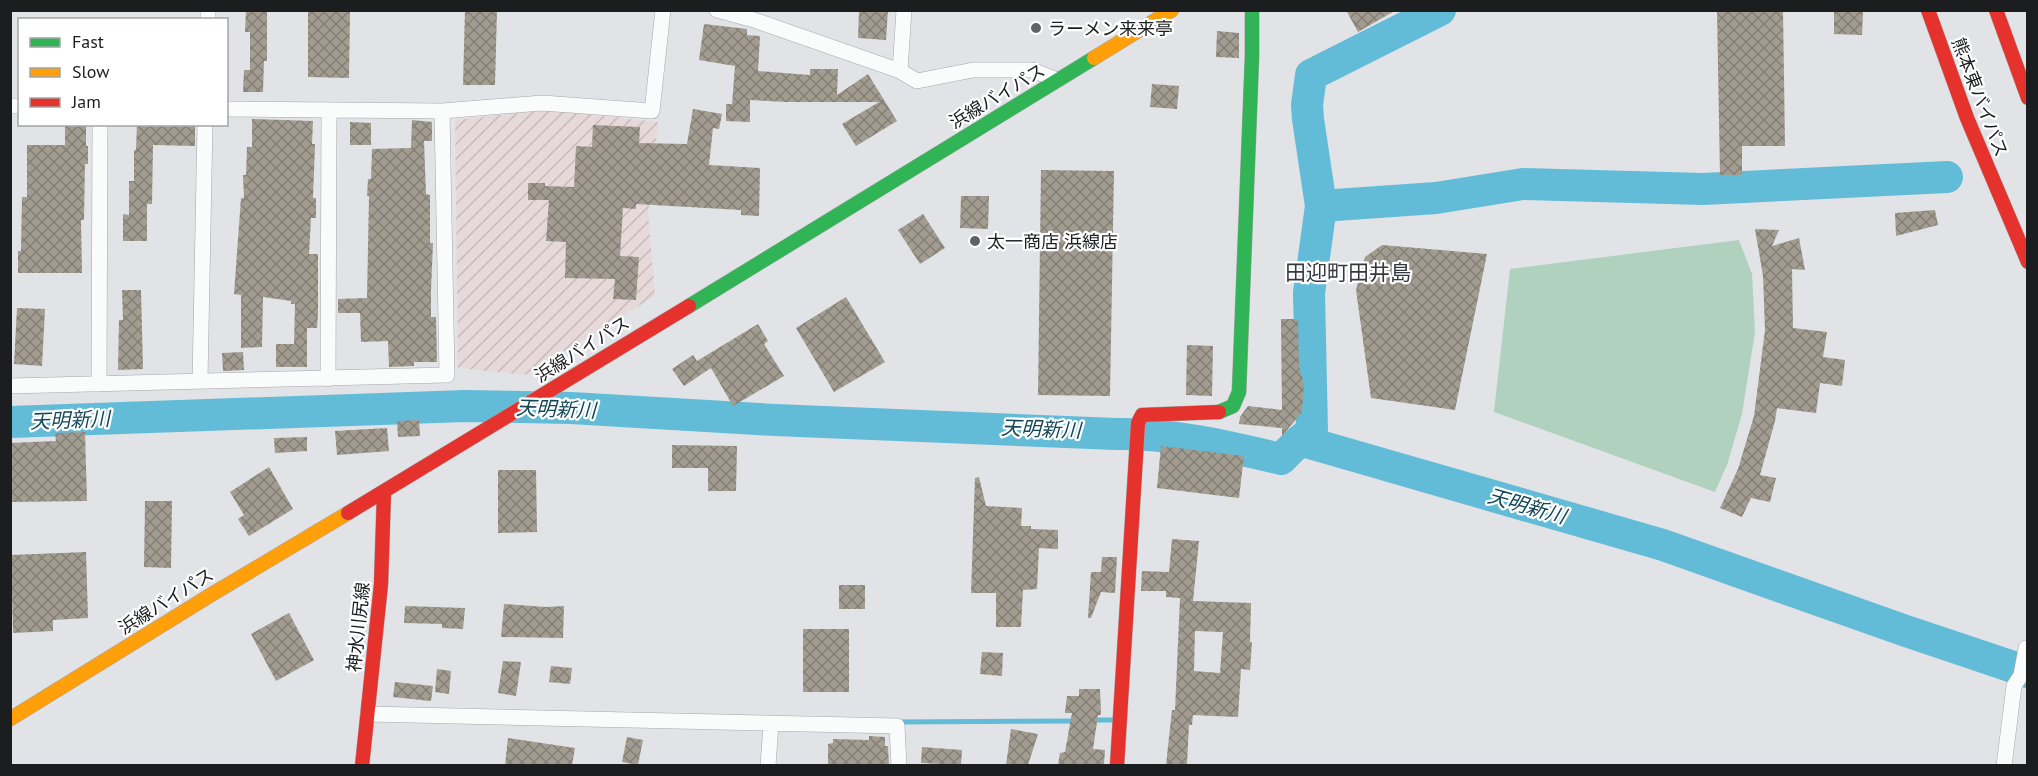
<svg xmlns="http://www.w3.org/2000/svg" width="2038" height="776" font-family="'PT Sans','Noto Sans JP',sans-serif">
<defs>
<pattern id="industrial-furrows" width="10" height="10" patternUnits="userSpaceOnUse" patternTransform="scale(1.5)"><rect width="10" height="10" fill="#e7d9da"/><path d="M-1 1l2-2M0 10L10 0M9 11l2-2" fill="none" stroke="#c6babb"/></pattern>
<pattern id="building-cross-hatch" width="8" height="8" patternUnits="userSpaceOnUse" patternTransform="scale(1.5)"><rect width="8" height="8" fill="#a39d91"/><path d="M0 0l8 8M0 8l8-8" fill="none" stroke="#847f76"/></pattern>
</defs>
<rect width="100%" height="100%" fill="#e1e3e6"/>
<!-- industrial -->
<path fill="url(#industrial-furrows)" d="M547,110l111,12 -10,92 7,82 -130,79 -67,-7 -3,-248z"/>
<!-- park -->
<path fill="#afd1be" d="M1739,240l13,34 3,58 -13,82 -15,51 -12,27 -221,-80 16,-143z"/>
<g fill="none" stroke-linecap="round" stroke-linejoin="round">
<!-- stream -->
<path stroke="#62bcd8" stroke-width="5" d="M1146,447l4,-14
M1092,720h23
M897,722l179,-1"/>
<!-- river -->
<path stroke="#62bcd8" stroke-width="32" d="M1321,206l115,-8 87,-14 180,5 244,-12
M10,422l455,-16 106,2 204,12 341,14c55,-1 111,12 165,25l16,-16 9,-1 357,103 240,85 125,42
M1297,443l15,-12 -3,-138 12,-87 -13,-87 -1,-14 4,-30 129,-65"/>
</g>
<!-- building -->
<path fill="url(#building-cross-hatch)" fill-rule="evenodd" d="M246,10h21v51h-3l-1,31h-20l1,-22h6v-38h-5z
M308,10h42l-1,68 -41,-1z
M465,10h32l-2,75h-32z
M859,10h29l-2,30 -28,-2z
M1346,10h50l-38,22z
M1717,10h66l2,136h-43v29h-22z
M1834,10h29l-1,25 -28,-1z
M704,24l43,5v6l13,1 -2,35 52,4v-6h28l-1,26 31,-21 29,47 -41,25 -14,-22 37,-22h-92l-37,-2v22l-24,-1v-17h6l3,-38 -36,-6z
M1217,31l22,2v25l-23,-1z
M1152,84l27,2 -2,23 -27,-2z
M693,109l29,5 -3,15 -6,-1 -4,37 51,3 -1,48 -18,-1v-5l-105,-6v5l-13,-1 -3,48 19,1 -3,43 -23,-1 2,-20 -50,-1 1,-36 -20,-1 3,-41h-21v-17h17v3l29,1 2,-41 16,1 1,-22 47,2 -1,16 48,1z
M252,119l61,2 -1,23h3l-2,54h3v20h-5l-2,36h9v60l-1,14h-10v39h-31v-23h18l1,-40h-4v-3l-28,-4 -1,50 -21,1v-53l-7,-1 7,-96h3l-1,-23h3l1,-28h5z
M412,120l20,2v19h-8l2,53 4,1v48h3l-2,47v27h5l1,45h-23v4l-25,1 -1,-26 -27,1 -1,-29h-22v-14l29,-1 2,-102h-2l1,-17h3l1,-30 39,-1z
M350,122l21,1v22h-21z
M65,124h21v22h2v18h-3l-1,56h-3l1,53h-64v-22h3l1,-54h5v-52h38z
M137,124h58v22l-42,-1 -1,59h-5v37h-24v-27l6,1v-34h5v-31h2z
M1041,170l73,1 -4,225 -72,-1z
M961,196h28l-1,33 -28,-1z
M1935,210l3,15 -42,11 -1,-23z
M923,214l22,34 -25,16 -22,-34z
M1755,229l24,1 -7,16 27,-8 6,32 -13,-1 1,59 34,4 -4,25 22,3 -3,26 -22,-3 -4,30 -39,-5 -2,13 -15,54 16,3 -6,24 -19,-4 -9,19 -22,-9 18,-39 16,-53 11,-86 -2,-54z
M1382,245l105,9 -32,156 -84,-12 -15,-108 9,-33z
M122,290h19l2,79 -25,1 1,-50h4z
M846,297l39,65 -51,30 -38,-64z
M17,308l28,1 -3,57 -28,-2z
M1281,319h17l1,47 5,19 -2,27 -20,24v-8l-43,-4 1,-7 8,-11 34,4z
M758,324l10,17 -4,3 20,32 -51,30 -22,-38 -27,18 -12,-17 21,-14 4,6z
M1187,345l26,1 -1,50 -26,-1z
M243,352l1,18 -21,1 -1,-18z
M419,420l1,16 -22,1 -1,-16z
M387,428l2,23 -52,4 -2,-24z
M85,432l2,69 -75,1 -2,-59 46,-2 -1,-8z
M307,437v14l-32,2 -1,-15z
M672,445l65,1 -1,45h-28v-23h-36z
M1161,446l83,10 -5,42 -82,-10z
M269,467l24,42 -44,27 -11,-17 6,-4 -14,-23z
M498,470h38l1,62 -39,1z
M979,477l7,29 36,2 -1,18h10v3l27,1v19l-19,-1 -2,41 -14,1 -2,37h-25v-34h-25l4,-115z
M145,501h27l-1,67 -27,-1z
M1172,539l27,2 -6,60 58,2 -1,39h2l-2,28 -9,-1 -3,48 -45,-2 -1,10h-3l-2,40h-21l6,-55h3l5,-112 -14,-1v-6h-25l1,-20 27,1zM1195,631l28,1 -3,41 -26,-2z
M86,552l2,66 -35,2v11l-40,2 -2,-78z
M1102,557h15l-2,36 -14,-1 -10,26h-3l3,-46h10z
M839,585h26v24h-26z
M504,604l42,3 18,-1 -1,32 -62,-1z
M405,606l60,2 -2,21 -21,-1v-4l-38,-1z
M289,613l25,47 -38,21 -25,-47z
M803,629h46v63h-46z
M982,652l21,1 -1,23 -22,-2z
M503,661l18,1 -5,34 -18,-3z
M551,666l21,2 -2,16 -21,-2z
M437,669l14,2 -2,23 -14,-2z
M395,682l38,4 -2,15 -38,-4z
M1079,689h21l1,26h-3l-5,34 12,1 -1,14 -2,1h-44l2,-12 5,-1 7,-39h-7l2,-17h12z
M1011,729l27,5 -10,31h-22z
M869,736l16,1v9h3l1,19h-61v-21l5,-1v-4l36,1z
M627,737l16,3 -5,25 -16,-3z
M508,738l67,10 -3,17h-67z
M922,747l40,3 -1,15 -40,-2z"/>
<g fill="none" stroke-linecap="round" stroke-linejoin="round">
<!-- street casing -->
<g stroke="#a6a7aa" stroke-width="16">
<path id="street" d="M208,10v10
M717,10l37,10 146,51 17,10 56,-11h59l25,10
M900,71l4,-61
M10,106h10
M226,109l216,2 100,-8 110,8 11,-101
M328,379l1,-268
M200,381l5,-257
M99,384l1,-260
M10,386l437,-11 -5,-264
M368,714l529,12 2,40
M768,766l3,-42
M2004,766l10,-80 7,-11 5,-27"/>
</g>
<!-- fast casing -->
<g stroke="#a6a7aa" stroke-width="15">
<path id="fast" d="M689,306l405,-248
M1219,412l14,-6 6,-14 13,-336v-46"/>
</g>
<!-- slow casing -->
<g stroke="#a6a7aa" stroke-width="15">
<path id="slow" d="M1094,58l78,-48
M10,719l204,-126 134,-80"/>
</g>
<!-- jam casing -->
<g stroke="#a6a7aa" stroke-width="15">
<path id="jam" d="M1928,10l39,108 61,144
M1996,10l32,88
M348,513l341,-207
M362,766l19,-182 3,-92
M1117,766l21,-343 4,-8 77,-3"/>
</g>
<!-- street -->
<use href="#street" stroke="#fafbfb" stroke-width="15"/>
<!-- fast -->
<use href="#fast" stroke="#30b455" stroke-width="14"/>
<!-- slow -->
<use href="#slow" stroke="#ff9f0a" stroke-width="14"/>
<!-- jam -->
<use href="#jam" stroke="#e5322d" stroke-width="14"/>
</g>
<!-- markers -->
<g fill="#606265" stroke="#fff" stroke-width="2">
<circle cx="1036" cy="28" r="6"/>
<circle cx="975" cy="241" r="6"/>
</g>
<g text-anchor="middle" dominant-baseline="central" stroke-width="4.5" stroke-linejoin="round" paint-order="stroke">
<!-- poi labels -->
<g font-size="18" fill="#1b1d1f" stroke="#fff" text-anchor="start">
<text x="1048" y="28">ラーメン来来亭</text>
<text x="987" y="241">太一商店 浜線店</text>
</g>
<!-- street labels -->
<g font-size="18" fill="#1b1d1f" stroke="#fff">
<text transform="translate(997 96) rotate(-31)">浜線バイパス</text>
<text transform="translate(1980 97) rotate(69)">熊本東バイパス</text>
<text transform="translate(582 349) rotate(-32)">浜線バイパス</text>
<text transform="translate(166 601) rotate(-32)">浜線バイパス</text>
<text transform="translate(358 627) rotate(-84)">神水川尻線</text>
</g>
<!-- water labels -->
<g font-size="20" font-style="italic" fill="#144757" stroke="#fff">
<text transform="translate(556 409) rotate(2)">天明新川</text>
<text transform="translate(70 420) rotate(-2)">天明新川</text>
<text transform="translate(1041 429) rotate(2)">天明新川</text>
<text transform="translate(1527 506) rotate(16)">天明新川</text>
</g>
<!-- quarter labels -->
<g font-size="21" fill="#35383d" stroke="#fff">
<text x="1348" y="272">田迎町田井島</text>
</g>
</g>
<!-- border -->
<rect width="2038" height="776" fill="none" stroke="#1b1d1f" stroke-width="24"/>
<!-- legend -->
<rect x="18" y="18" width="210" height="108" fill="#ffffff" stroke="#a4a5a5" stroke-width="1.5"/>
<rect x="30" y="38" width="30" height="9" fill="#30b455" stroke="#a4a5a5" stroke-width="1.5"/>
<text x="72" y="48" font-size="18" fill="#1b1d1f">Fast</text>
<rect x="30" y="68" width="30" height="9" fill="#ff9f0a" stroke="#a4a5a5" stroke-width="1.5"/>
<text x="72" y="78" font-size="18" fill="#1b1d1f">Slow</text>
<rect x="30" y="98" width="30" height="9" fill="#e5322d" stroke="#a4a5a5" stroke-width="1.5"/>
<text x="72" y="108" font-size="18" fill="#1b1d1f">Jam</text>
</svg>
